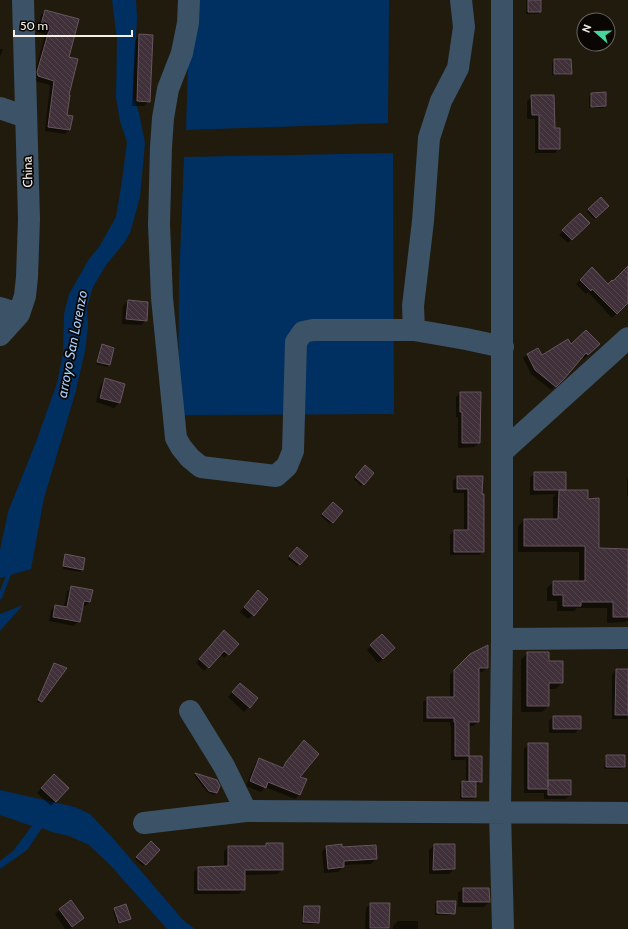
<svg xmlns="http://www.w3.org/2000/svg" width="628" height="929" font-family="Cabin,sans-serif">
<defs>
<pattern id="building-back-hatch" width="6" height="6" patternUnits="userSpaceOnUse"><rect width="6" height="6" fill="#403039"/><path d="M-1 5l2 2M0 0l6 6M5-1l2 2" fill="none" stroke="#53444c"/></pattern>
</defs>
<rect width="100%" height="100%" fill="#211b0d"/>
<!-- water -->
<path fill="#003061" d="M112,0h24l1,18 -4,77 6,18 6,30 -5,54 -10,36 -6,10 -18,22 -13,22 -6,20 1,19 -3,25 -10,43 -31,104 -13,71 -31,9v-28l8,-38 28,-70 21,-59 6,-29 1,-40 5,-20 20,-35 10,-12 17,-30 6,-36 5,-39 -7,-21 -4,-23 1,-59z
M190,0h199l-1,123 -202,7z
M393,153l1,261 -216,1 1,-133 5,-125z
M23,605l-23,26v-17z
M0,790l75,17 15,7 21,22 72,84 12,9h-28l-56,-63 -22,-21 -20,-9 -17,-4 -10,-4 -15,22 -27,19v-8l13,-10 19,-25 -32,-11z"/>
<!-- shadow -->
<path fill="#0007" d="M526,0h14v12l-2,2h-12z
M45,11l22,46 -1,59 4,13 -5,5 -20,-3 5,-46 -16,-4v-4l11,-43 -8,-2 4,-17z
M140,35l9,66 -5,5h-12l3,-66z
M0,49h3l-3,8z
M554,60l17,13 -3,2h-16v-12z
M605,93v13l-2,2h-14v-12l2,-2z
M532,96l22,33 5,19 -4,5h-20v-34h-8v-18z
M601,198l7,8 -14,13 -7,-7z
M580,214l8,9 -20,20 -9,-8z
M628,267v35l-16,16 -24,-26 -2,2 -10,-10 16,-15 16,16 5,-2z
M128,301l18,19 -5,5 -19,-1 1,-18z
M599,344l-15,15 -3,-3 -22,27 -8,7 -20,-16 -8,-16 4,-3 11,-6 4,8 29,-11z
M102,346l7,19 -2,2 -11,-3 4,-16z
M106,379l18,5 -5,19 -5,5 -18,-6 5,-18z
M461,393l18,50 -5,4 -16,1v-31h-2v-20z
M365,466l8,7 -12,13 -7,-7z
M535,473l30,17 22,10 11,49 27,1 3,-2v72l-3,2 -18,1v-15h-30l-3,3h-17v-10h-10v-13l6,-6h26v-30h-61v-26l6,-6h29v-23l3,-3 -26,1v-17z
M457,477h25l1,74 -4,4h-29v-20l4,-4h10v-38h-11v-12z
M627,479h1v17h-1z
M333,503l8,8 -11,13 -9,-8z
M297,548l9,8 -9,10 -9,-7z
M65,556l17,14 -2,2 -17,-3 3,-12h-2z
M72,587l17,15 -4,4h-3l-3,15 -5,5 -25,-5 2,-11 5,-4 8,1 3,-16z
M254,596l-1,19 -5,4 -8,-7z
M220,635l17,9 -13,14 -4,-4 -16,17 -8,-8z
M382,635l8,18 -12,10 -11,-13z
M527,653h21v9l14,20 -6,7h-8v17l-6,6h-21v-52z
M471,655l16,13 -5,4h-4v50l-5,4h-5v31h13v24l-4,4h-2v12l-2,2h-13v-15l2,-2h4v-24l-2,2h-13v-34h-1v-4h-27v-20l5,-4h22v-23z
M54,664l-13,37 -2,2 -2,-1 15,-36z
M616,670h12l-1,49h-15v-44z
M235,689l14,18 -5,5 -16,-15z
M553,717l27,11 -5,5h-26v-12z
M529,744l18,39 23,12 -4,4h-22v-6h-20v-44z
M300,746l-2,31 1,18 -4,4 -30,-12 -4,5 -15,-6 9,-22 4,-5 22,9z
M607,756l17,11 -2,2h-18l1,-11z
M195,774l21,7v12l-2,2 -7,-3 -13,-17z
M54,775l14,13 -17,18 -14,-13z
M151,843l8,7 -16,16 -8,-7z
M267,844l15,26 -5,4 -33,1v14l-5,5h-45v-22l4,-4 26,-1v-16l5,-4h35z
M434,845h20v24l-5,5h-20v-24z
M375,846l1,13 -5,5 -28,1v2l-5,5 -14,1 -2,-21 4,-5 15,1z
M463,889l26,13 -5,5h-26v-14z
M71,901l12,17 -13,11h-5l-10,-15z
M437,902l17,11 -2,2h-17v-11z
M370,904l18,24 -1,1h-22l1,-21z
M304,907l14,15 -2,2h-14v-15z
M115,909l15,10 -2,2 -11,3 -4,-13z
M398,921h20v8h-25v-3z"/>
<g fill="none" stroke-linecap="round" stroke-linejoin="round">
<!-- stream -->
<path stroke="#003061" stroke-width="4.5" d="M0,597l10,-26"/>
</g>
<!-- building -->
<path fill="url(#building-back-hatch)" stroke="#67555f" d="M528,0h13v12h-13z
M45,10l34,9 -10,38 9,2 -9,36h1l-3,20 6,1 -3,14 -22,-3 6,-46 -16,-5 -1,-4 12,-42 -9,-2z
M139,34l14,1 -3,67 -13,-1z
M554,59h17l1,15h-18z
M606,92v14l-15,1v-14z
M531,95h23l1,33h5v21h-21v-34h-7z
M601,197l8,9 -13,12 -8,-9z
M580,213l10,10 -18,17 -10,-10z
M628,266v37l-11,11 -25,-25 -1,2 -11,-11 12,-13 16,17 4,-4 1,1z
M128,300l20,2 -1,19 -21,-2z
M586,330l14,14 -12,11 -2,-2 -22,26 -8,8 -21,-17 -8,-16 11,-6 4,7 26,-16 3,5z
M102,344l12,4 -4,17 -13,-3z
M105,378l20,6 -5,19 -20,-5z
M460,392h21l-1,51h-18v-31h-2z
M365,465l9,8 -10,12 -9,-8z
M534,472h32v18h-32z
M457,476h26l-1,18h2v58h-30v-22h14v-41h-11z
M559,490h29v9l11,-1v50l29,1v68h-15v-15h-32v4h-18v-11h-10v-14h32v-35h-61v-27h34z
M333,502l10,9 -10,12 -11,-9z
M297,547l11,9 -8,9 -11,-9z
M65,554l20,4 -2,12 -20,-4z
M71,586l22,4 -3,12 -6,-1 -4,21 -27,-5 2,-12 12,2z
M258,590l10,9 -14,17 -10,-9z
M224,630l15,14 -10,11 -5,-4 -15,17 -10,-9z
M382,634l13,14 -12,11 -13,-14z
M488,645v23h-9v54h-10v34h-14v-34h-1v-4h-27v-21h27v-27l16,-16z
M527,652h22v9h14v22h-14v23h-22z
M54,663l13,5 -25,34 -4,-2z
M616,669h12v46h-13z
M240,683l18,15 -8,10 -18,-16z
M553,716h28v13h-28z
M304,740l15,14 -19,23 7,2 -7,16 -32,-13 -2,6 -16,-7 9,-23 24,10 3,-6z
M528,743h20v44v-7h23v15h-23v-6h-20z
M606,755h19v12h-19z
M469,756h13v26l-13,-1z
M195,773l22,7 3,6 -3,7 -8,-2z
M54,774l15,14 -13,14 -15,-14z
M462,781l14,1v15h-14z
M151,841l9,9 -14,15 -10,-8z
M266,843h17v27h-38v20h-47v-23l30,-1v-20h38z
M342,844v3l34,-2 1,14 -33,2v6l-16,2 -2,-23z
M434,844h21v25l-22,1z
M463,888h26l1,14h-27z
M71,900l13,18 -12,9 -13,-18z
M437,901h19l-1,13 -18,-1z
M370,903h20l-1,25h-19z
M126,904l5,15 -12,4 -5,-15z
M304,906h16l-1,17 -16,-1z"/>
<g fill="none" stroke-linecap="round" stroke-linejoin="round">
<!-- minor -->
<path stroke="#3b5267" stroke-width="22" d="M189,0l-1,23 -6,30 -14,36 -5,29 -2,29 -2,77 3,74 14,140 5,9 9,11 11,9 75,9 11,-10 6,-15 3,-109 7,-10 10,-2h101
M461,0l3,27 -6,41 -17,33 -12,37 -6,83 -10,85 1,24 52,9 37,8
M502,0v639l-2,173 3,117
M0,108l26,9
M0,308l19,6
M0,335l19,-21 6,-18 2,-19 2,-58 -6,-219
M503,451l125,-113
M502,639l126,-1
M190,711l34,55 22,45
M144,823l102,-12 382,2"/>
</g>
<g text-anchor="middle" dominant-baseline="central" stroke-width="3.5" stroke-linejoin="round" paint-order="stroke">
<!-- street labels -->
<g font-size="13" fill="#f5f0e7" stroke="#090603">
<text transform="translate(27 172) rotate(-91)">China</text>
</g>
<!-- water labels -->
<g font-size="14" font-style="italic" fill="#a5ccfb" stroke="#090603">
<text transform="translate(72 344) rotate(-79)">arroyo San Lorenzo</text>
</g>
</g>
<!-- north arrow -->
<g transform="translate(596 32) rotate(290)"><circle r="19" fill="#090603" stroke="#67645e"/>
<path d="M0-3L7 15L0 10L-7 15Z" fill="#48d49d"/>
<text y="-6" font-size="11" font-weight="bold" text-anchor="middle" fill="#f5f0e7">N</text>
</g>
<!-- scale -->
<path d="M14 30v6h118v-6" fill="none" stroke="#f5f0e7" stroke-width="2"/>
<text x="20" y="30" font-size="12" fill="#f5f0e7" stroke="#090603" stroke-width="3" paint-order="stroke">50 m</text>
</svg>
